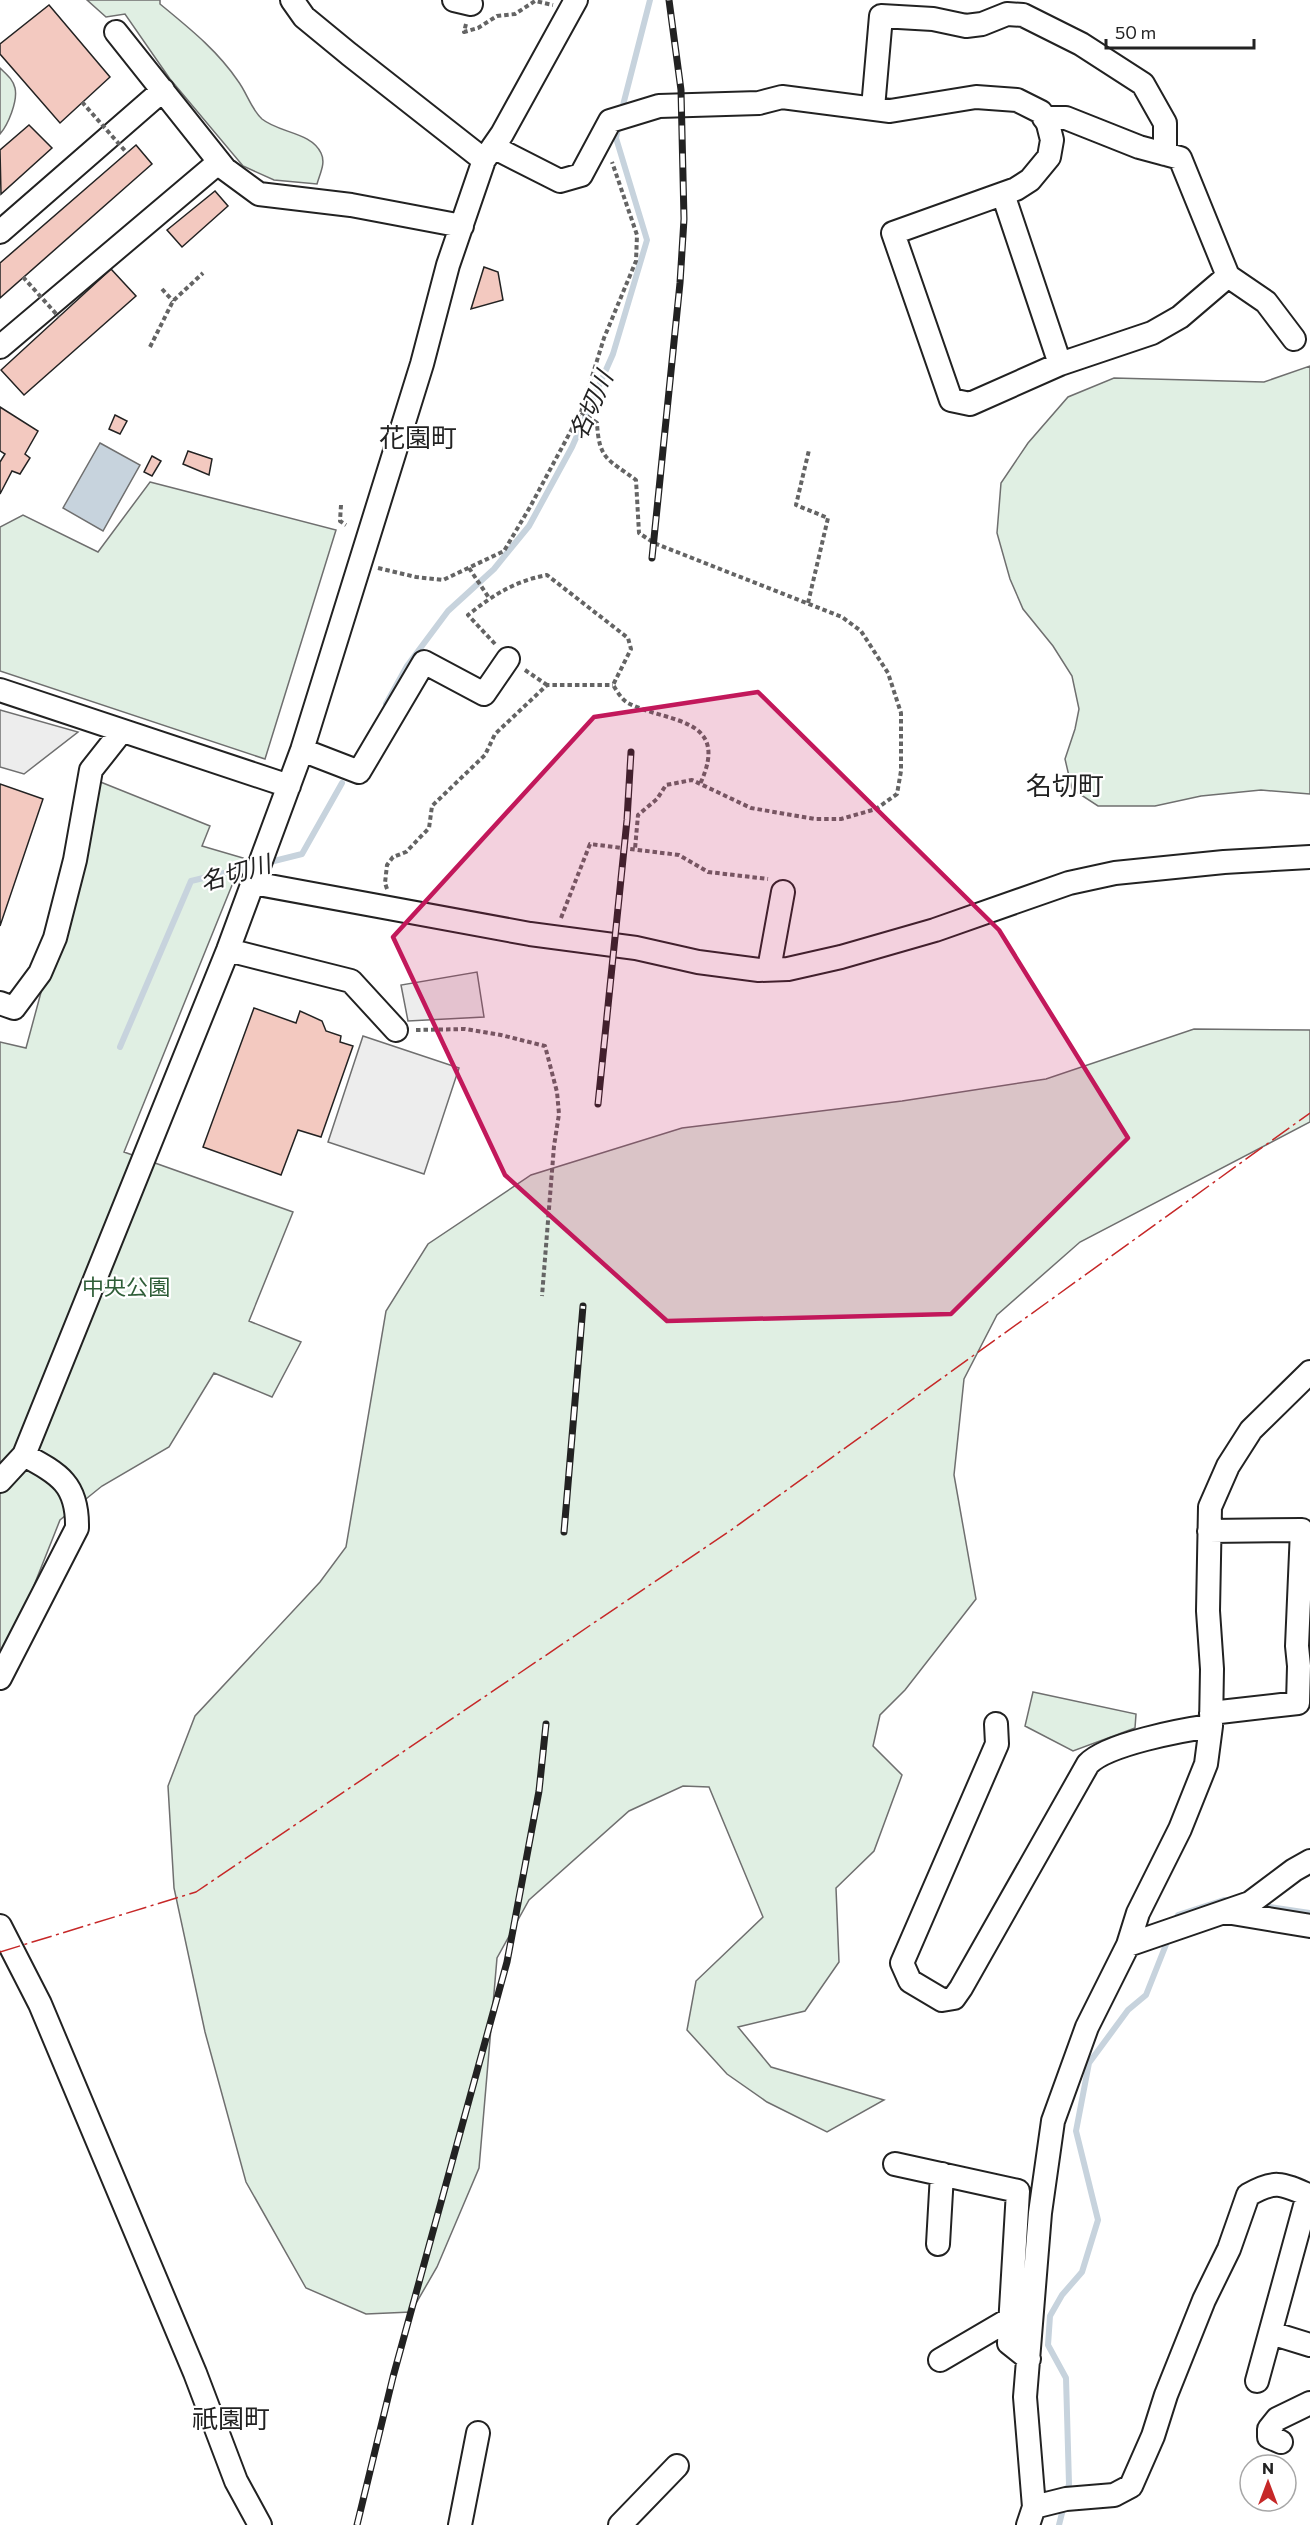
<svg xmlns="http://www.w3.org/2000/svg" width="1310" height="2525" font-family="Commissioner,'Noto Sans JP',sans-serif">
<rect width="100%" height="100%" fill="#fff"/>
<!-- green -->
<path fill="#e0efe3" stroke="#6f6f6f" stroke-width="1.5" d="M87,0h73v4c29,24 57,46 78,77 9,12 13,28 24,38 17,14 49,13 59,34 5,10 -1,20 -4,31l-43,-4 -31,-14 -73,-87 -45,-65 -19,3z
M0,68c6,6 13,11 15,20 3,13 -7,37 -15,46z
M1310,366v428l-49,-4 -60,6 -46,10h-57l-26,-17 -7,-30 10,-30 4,-20 -7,-33 -19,-30 -30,-37 -13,-30 -13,-46 4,-50 27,-40 40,-46 46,-19 150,4z
M150,482l186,48 -71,229 -265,-88v-144l23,-12 75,37z
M98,781l112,45 -8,20 41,12 -119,294 169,60 -44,109 52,21 -29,55 -58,-24 -45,74 -67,39 -42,34 -60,151v-629l26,6z
M1194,1029l116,1v92l-230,120 -83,73 -33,64 -10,96 22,124 -71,91 -25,25 -7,31 29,29 -28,76 -38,37 3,74 -34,49 -67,16 33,40 113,33 -57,32 -60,-30 -40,-28 -40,-44 9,-49 67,-64 -54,-130 -26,-1 -54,25 -100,89 -32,58 -18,210 -42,99 -26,45 -45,2 -60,-26 -60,-106 -41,-150 -31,-144 -6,-102 27,-70 125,-134 26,-35 40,-236 42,-67 103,-69 151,-47 220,-27 144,-22z
M1033,1692l103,22 -1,14 -62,23 -48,-25z"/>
<!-- parking -->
<path fill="#ededed" stroke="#6f6f6f" stroke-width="1.5" d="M0,710l78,22 -54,42 -24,-7z
M477,972l7,45 -76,4 -7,-36z
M363,1036l96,32 -35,106 -96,-32z"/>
<!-- water -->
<path fill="#c7d3dd" stroke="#6f6f6f" stroke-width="1.5" d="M100,443l40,22 -37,66 -40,-23z"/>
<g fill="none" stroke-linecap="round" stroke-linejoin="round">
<!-- stream -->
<path stroke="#c7d3dd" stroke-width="6" d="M621,113l29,-113
M386,704l21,-38 41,-55 46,-42 35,-43 43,-79 41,-93 34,-114 -31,-102 3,-15
M266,863l36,-9 40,-71
M120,1047l71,-166 62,-15
M1257,1905l53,8
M1175,1922l3,-7 46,-15 8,1
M1066,2495l3,-11 -3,-106 -18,-33 2,-29 12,-21 20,-23 16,-52 -22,-89 13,-68 39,-53 18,-15 23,-58
M1059,2525l5,-20"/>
</g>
<!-- building -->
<path fill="#f3c9c0" stroke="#222" stroke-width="1.5" d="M49,5l61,72 -50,46 -60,-69v-10z
M29,125l23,23 -51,46 -1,-44z
M136,145l16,19 -152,134v-35z
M215,191l13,15 -46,41 -15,-17z
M484,267l14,5 5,28 -32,9z
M111,269l25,27 -112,99 -23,-25z
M0,407l38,24 -13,23 5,4 -10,16 -8,-3 -12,23v-32l5,-8 -5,-3z
M115,415l12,6 -7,13 -11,-5z
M188,451l24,8 -3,16 -26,-11z
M152,456l9,5 -9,15 -8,-4z
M0,784l43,15 -43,127z
M254,1008l42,15 4,-12 22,10 4,10 15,5 -1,6 13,4 -32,91 -23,-7 -17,45 -78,-28z"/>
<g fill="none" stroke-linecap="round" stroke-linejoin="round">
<!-- minor casing -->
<g stroke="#222" stroke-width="26">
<path id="minor" d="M292,0l12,17 45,37 135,106
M454,0l17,4
M116,32l109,137 34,25 92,11 111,21
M873,108l8,-92 52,3 33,7 16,-2 25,-10 16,1 58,29 62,40 22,39v31
M1044,118h22l73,29 41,11 48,118 38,26 28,37
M493,147l67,34 21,-6 29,-54 49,-15 100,-3 23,-6 108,14 86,-14 41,3 24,12 7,12 4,16 -3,17 -19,23 -14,9 -123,44 58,167 19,4 90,-40 92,-31 28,-16 48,-41
M1003,194l57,170
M0,232l163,-142
M0,347l219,-185
M0,690l289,96
M302,750l57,22 65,-110 60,32 24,-35
M253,883l277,51 106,14 62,14 61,8 29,-1 53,-12 94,-27 134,-47 46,-10 109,-11 86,-5
M228,950l123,31 45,49
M769,969l14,-77
M0,1003l14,5 26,-35 15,-35 20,-78 16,-90 30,-38
M0,1481l24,-26 204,-505 74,-200 120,-386 26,-99 36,-105 18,-26 74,-134
M1209,1531l93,-1 -5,116 2,20 -1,37 -87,10
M0,1678l77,-150c1,-44 -18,-54 -53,-73
M996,1724l1,20 -95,219 8,18 32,19 12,-2 7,-10 127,-224c19,-20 94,-34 123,-38
M1226,1912l84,14
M0,1926l40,78 155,369 41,108 24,44
M1128,1945l122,-42 44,-33 16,-9
M895,2164l123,27 -9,152 20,16
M938,2244l4,-70
M1271,2333l39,12
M940,2360l70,-41
M1281,2442l-12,-5v-8l8,-10 33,-16
M1034,2507l32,-8 48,-4 17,-9 22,-50 13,-41 38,-95 25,-51 19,-54c26,-15 33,-12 60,0l-51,186
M460,2525l18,-92
M620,2525l57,-59
M1028,2525l6,-18 -9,-110 15,-184 13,-92 34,-94 41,-82 10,-32 42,-84 26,-65 5,-38 1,-57 -4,-58 2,-104 18,-41 23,-36 59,-58"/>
</g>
<!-- path -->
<path stroke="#646464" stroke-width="4" stroke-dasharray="4.5 3" stroke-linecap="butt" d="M466,24l-2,8 14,-4 19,-12 18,-2 20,-13 18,4
M162,289l11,12
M150,347l23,-46 30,-28
M581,412l16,11c2,37 11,36 39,57l3,53 15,10 188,74 19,14 27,42 13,40v58l-4,23 -21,15 -35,10h-26l-64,-11 -59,-28 -26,5 -9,14 -19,16 -3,34
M341,505l-1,16 6,4
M378,568l38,9 27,3 61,-29 26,-44 51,-95 23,-74 32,-77 1,-26 -25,-73
M469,568l20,30
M808,603l20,-85 -32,-13 13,-55
M495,644l-27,-29c25,-20 47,-34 79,-40l81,63 3,11 -18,36c4,6 9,15 15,18 38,20 104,13 72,81
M525,670l22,15
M387,889l-2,-6 2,-18 6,-8 13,-5 23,-24 3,-22 53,-51 10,-21 52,-49h66
M561,918l29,-74 89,11 29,17 60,7
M416,1030l49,-1 36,6 44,11 12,46 2,22 -5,32 -12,150"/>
<!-- minor -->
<use href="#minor" stroke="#fff" stroke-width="22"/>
<!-- rail casing -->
<g stroke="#222" stroke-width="7">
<path id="rail" d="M652,558l28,-275 4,-64 -3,-129 -12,-90
M598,1104l29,-284 4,-68
M564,1532l19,-226
M357,2525l36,-148 114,-415 32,-171 7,-67"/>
</g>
<!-- rail -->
<use href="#rail" stroke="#fff" stroke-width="4.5" stroke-dasharray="14" stroke-linecap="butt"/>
<!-- path-bridge -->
<path stroke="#646464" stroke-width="4" stroke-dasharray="4.5 3" stroke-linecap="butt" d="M82,102l45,51
M23,277l36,40"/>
<!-- power -->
<path stroke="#c62828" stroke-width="1.5" stroke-dasharray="21 4.5 3 4.5" stroke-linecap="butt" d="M0,1952l196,-60 538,-364 576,-415"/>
</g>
<!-- marked area -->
<path fill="#c2185b" fill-opacity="0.2" stroke="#c2185b" stroke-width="4.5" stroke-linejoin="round" d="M758,692l241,238 129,208 -177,176 -284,7 -162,-146 -112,-238 201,-220z"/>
<g text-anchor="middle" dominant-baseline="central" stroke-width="4.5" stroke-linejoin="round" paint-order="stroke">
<!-- park labels -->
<g font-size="22" fill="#2f5e38" stroke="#fff">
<text x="126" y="1286">中央公園</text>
</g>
<!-- water labels -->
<g font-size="24" font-style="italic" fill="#222" stroke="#fff">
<text transform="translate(590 405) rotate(-66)">名切川</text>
<text transform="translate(235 872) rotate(-16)">名切川</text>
</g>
<!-- quarter labels -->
<g font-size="26" fill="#222" stroke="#fff">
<text x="418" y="436">花園町</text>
<text x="1065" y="784">名切町</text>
<text x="231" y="2417">祇園町</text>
</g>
</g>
<!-- north arrow -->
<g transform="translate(1268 2483)"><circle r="28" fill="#ffffff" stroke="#a7a7a7" stroke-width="1.5"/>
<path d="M0-4.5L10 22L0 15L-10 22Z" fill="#c62828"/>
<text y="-9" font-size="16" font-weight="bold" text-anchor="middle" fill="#222222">N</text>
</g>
<!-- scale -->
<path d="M1106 39v9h148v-9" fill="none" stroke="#222222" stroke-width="3"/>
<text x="1115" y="39" font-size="18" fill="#222222" stroke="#ffffff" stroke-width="4.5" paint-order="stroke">50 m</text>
</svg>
